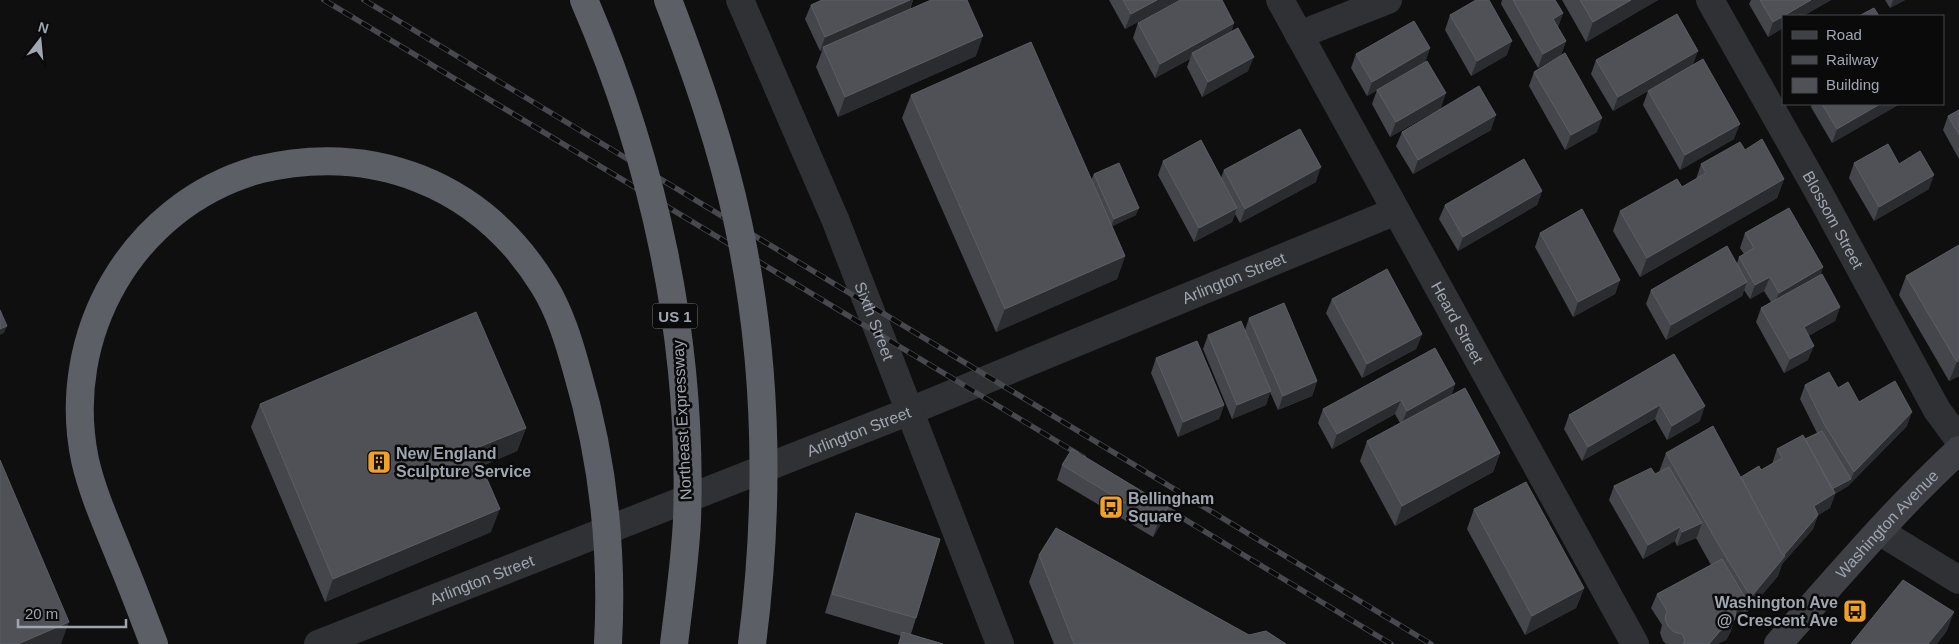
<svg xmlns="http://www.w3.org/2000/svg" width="1959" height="644" font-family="Arial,sans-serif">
<rect width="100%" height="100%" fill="#0f0f10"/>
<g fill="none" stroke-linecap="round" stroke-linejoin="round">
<!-- minor -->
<g stroke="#303135" stroke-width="28">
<path id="s1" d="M1280,0l355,644"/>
<path id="s2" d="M1710,0l108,191 119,219 22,30"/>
<path d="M1299,35l89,-35"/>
<path id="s3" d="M910,411l486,-200"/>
</g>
<!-- tertiary -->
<g stroke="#303135" stroke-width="28">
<path id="s4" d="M740,0l95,219 165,425"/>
<path d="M1879,531l80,49"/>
<path id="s5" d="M318,644l592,-233"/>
</g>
<!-- secondary -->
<path stroke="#3e4045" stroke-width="28" id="s6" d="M1778,644c59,-66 116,-134 181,-194"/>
<!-- motorway -->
<path stroke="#5c6066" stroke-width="28" d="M154,644c-11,-28 -21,-56 -33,-84 -13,-33 -28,-65 -36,-100 -26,-125 47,-254 172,-290"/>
<!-- rail casing -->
<g stroke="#47494e" stroke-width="5.5">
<path id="rail" d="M324,0l759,457
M364,0l1067,644
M1156,502l235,142"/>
</g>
<!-- rail -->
<use href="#rail" stroke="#0a0a0b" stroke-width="4" stroke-dasharray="11" stroke-linecap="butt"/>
<!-- motorway-bridge -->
<path stroke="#5c6066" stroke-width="28" d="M584,0c71,164 109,341 103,520 -2,41 -8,83 -13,124
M668,0c28,73 54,147 70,223 30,139 32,281 14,421
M257,170c115,-28 224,13 287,116 16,26 25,56 33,85 26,88 36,181 31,273"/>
</g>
<!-- wall -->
<path fill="#45464c" d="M822,0h91l-3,10 66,46 -138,61 -22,-50 6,-16h-2l-15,-32 6,-14z
M1109,0h69l-53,29z
M1502,0h53l8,13 -5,14 8,14 -5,14 -23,13 -37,-64z
M1562,0h96l-72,42z
M1751,0h80l-28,16h-20v12l-15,9 -19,-33z
M1885,0h20l-15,8z
M1450,15l57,40 -36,21 -26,-46z
M1138,23h96l-3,9 17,39 -46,26 -15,-30 3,-8 -35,19 -22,-40z
M1430,48l-5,14 16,46 -51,29 -18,-33 5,-14 46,-26 -56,32 -16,-28 5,-14z
M1596,60l97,5 41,74 -54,31 -37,-65 5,-14 -35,20 -22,-37z
M1534,72l63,60 -32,18 -36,-64z
M911,95l180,85 3,-6 42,41 -24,11 13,30 -8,23 -121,53 -94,-214z
M1812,104h86v1l-66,38 -21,-36z
M1959,110v49l-16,-29 5,-14z
M1491,130l-78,44 -17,-28 6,-14z
M1745,150l39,29 -7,19 -137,79 -27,-46 7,-20 62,-24 14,-8 5,-15z
M1163,161l58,17 3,-8 92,12 -76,41 -5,-9 -3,8 -38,20 -36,-67z
M1854,163l45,1 30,25 -55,32 -25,-43z
M1542,191l-5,14 -79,46 -19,-32 6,-14z
M1540,233l80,47 -5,14 -42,23 -38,-70z
M1745,233l78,34 -3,8 20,32 -5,14 -27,15v24l-24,13 -28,-51 5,-14 10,-6 -7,-11 -14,8 -6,-9 -2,6 -76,44 -20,-36 5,-14 86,-27 2,-6 5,-3 -4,-6z
M1959,245v131l-10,5 -50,-86 7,-19z
M1332,299l90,35 -6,15 -54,29 -36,-65z
M1249,318l68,63 -5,15 -34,14 -8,-18 -4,13 -34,14 -29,-70 5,-14 37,-5z
M1674,354l26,67 -33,19 -12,-21 -73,42 -18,-32 5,-14z
M1156,358l68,47 -5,14 -41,18 -27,-64z
M1455,384l-4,12 49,57 -7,19 -98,54 -35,-65 7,-20 33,-18 -5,-9 -63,35 -14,-26 5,-14z
M1805,385l33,3 21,14 48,24 -59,60 -13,8 -5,14 -12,7 -5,14 -31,35 -4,12 -34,40 -3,-4 -7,9 -4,12 -4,7 -9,4h-51l-3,-3 -3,-8 2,-8 -11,-17 6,-14 54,-29 -15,-27 -19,8 -2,-5 -32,18 -34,-59 5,-14 41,-12 4,-2 7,-19 75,24 20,-7 11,-6 5,-15 28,-10 12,-6 -17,-34z
M260,404l266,24 -9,23 -35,15 9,66 -166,70 -74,-175z
M1062,465l106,42 -6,15 -9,15 -96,-57z
M1474,509l110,79 -8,20 -51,27 -58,-106z
M856,513l60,105 -5,16 32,10h-45l3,-8 -76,-23 24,-80z
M1039,555l210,80 37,9h-232l-25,-62z"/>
<!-- shaded-wall -->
<path fill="#2b2c2f" d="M910,0h3l-5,13 -85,34 -1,4h-2l5,-14z
M1157,0h21l-53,29 6,-15z
M1631,0h27l-72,42 7,-20z
M1811,0h20l-28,16h-19z
M1893,0h12l-15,8z
M1563,13l-5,14 -5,-8z
M1783,17v11l-15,9 5,-15z
M1234,23l-5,14 -37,16 -2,6 -35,19 5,-14z
M983,36l-7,20 -138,61 7,-20z
M1512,41l-5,14 -36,21 6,-15z
M1566,41l-5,14 -23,13 5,-14z
M1430,48l-5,14 -58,34 5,-14z
M1698,51l-5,14 -80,46 5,-14z
M1254,57l-6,14 -46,26 6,-15z
M1446,93l-5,15 -51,29 6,-15z
M1880,104h18v1l-66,38 5,-14z
M1496,115l-5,15 -78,44 5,-14z
M1602,118l-5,14 -32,18 6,-15z
M1740,124l-6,15 -54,31 5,-15z
M1321,167l-5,15 -76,41 5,-14z
M1934,175l-5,14 -55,32 5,-14z
M1784,179l-7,19 -137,79 7,-19z
M1542,191l-5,14 -79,46 5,-14z
M1139,208l-3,7 -25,12 3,-8z
M1237,208l-5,14 -38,20 5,-14z
M1125,256l-8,23 -121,53 9,-23z
M1823,267l-5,15 -45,25 6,-14z
M1770,277l-6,14 -14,8 5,-14z
M1620,280l-5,14 -42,23 5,-15z
M1747,282l-5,14 -76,44 5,-15z
M1840,307l-5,14 -37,21 6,-15z
M7,326l-3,7 -4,2v-6z
M1422,334l-6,15 -54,29 5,-14z
M1814,346l-6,14 -24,13 6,-14z
M1959,360v16l-10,5 8,-19z
M1317,381l-5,15 -34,14 5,-14z
M1455,384l-5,15 -49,26 6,-14z
M1271,391l-5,14 -34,14 5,-14z
M1401,400l-6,14 -63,35 5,-15z
M1224,405l-5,14 -41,18 5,-15z
M1660,405l-5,14 -73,42 6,-14z
M1705,406l-5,15 -33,19 5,-14z
M1912,412l-5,14 -59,60 -13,8 -5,14 -21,13 5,-15 14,-15 23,-12 3,-7z
M526,428l-9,23 -51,21 8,-23z
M1500,453l-7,19 -98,54 7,-20z
M1168,507l-6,15 -9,15 5,-14z
M500,509l-9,23 -166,70 8,-23z
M1818,515l-5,14 -31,35 -4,12 -34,40 7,-19 29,-38z
M1702,523l-5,14 -20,9 5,-14z
M1680,527l-5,14 -32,18 5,-14z
M1584,588l-8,20 -51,27 7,-19z
M1746,599l-6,14 -6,8 -4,12 -4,7 -9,4h-8z
M1954,612l-7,19 -10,13h-9z
M69,622l-8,22h-43z"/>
<!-- building -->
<path fill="#4f5157" stroke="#5b5e65" d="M822,0h88l-85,37 -14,-32z
M931,0h36l16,36 -138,61 -22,-50z
M1123,0h34l-26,14z
M1180,0h42l12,23 -74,41 -22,-41z
M1476,0h13l23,41 -35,20 -27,-46z
M1513,0h42l8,13 -10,6 13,22 -23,13z
M1580,0h51l-38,22z
M1760,0h51l-38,22z
M1874,8l5,8h-20z
M1677,14l21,37 -80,46 -22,-37z
M1414,21l16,27 -58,34 -16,-28z
M1238,28l16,29 -46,25 -16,-29z
M1031,42l94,214 -120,53 -94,-214z
M1565,53l37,65 -31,17 -37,-63z
M1703,59l37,65 -55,31 -37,-64z
M1427,61l19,32 -50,29 -19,-32z
M1479,86l17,29 -78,45 -16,-28z
M1822,104h58l-43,25z
M1959,110v25l-11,-19z
M1300,129l21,38 -76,42 -21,-39z
M1762,139l22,40 -137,79 -27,-47 57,-32 5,8 24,-14 -5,-9 39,-22 5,8z
M1201,140l36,68 -38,20 -36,-67z
M1888,144l11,20 21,-13 14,24 -55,32 -25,-44z
M1524,159l18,32 -79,46 -18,-32z
M1119,163l20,45 -25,11 -20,-45z
M1789,208l34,59 -44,26 -9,-16 -15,8 -16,-28 15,-9 -9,-15z
M1582,209l38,71 -42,22 -38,-69z
M1959,245v115l-2,2 -51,-86z
M1727,246l20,36 -76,43 -20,-35z
M1387,269l35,65 -55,30 -35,-65z
M1822,274l18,33 -36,20 10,19 -24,13 -29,-51z
M1284,303l33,78 -34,15 -34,-78z
M0,310l7,16 -7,3z
M476,312l50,116 -52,21 26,60 -167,70 -73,-175z
M1241,321l30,70 -34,14 -29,-70z
M1197,341l27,64 -41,17 -27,-64z
M1435,348l20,36 -48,27 -6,-11 -64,34 -14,-25z
M1674,354l31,52 -33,20 -12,-21 -72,42 -19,-32z
M1829,372l9,16 10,-6 11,20 36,-21 17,31 -58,60 -30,-48 -19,-39z
M1465,388l35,65 -98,53 -35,-65z
M1713,426l69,128 3,2 -34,41 -27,-43 -58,-101z
M1822,431l29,48 -19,10 -27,-50z
M1803,435l32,58 -21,13 4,9 -34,40 -2,-1 -41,-77 18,-11 2,4 21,-12 -5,-9z
M1072,449l96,58 -10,16 -96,-58z
M0,460l69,162 -51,22h-18z
M1669,467l33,56 -20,9 -2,-5 -32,18 -34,-59 37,-18 4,6z
M1526,482l58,106 -52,28 -58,-107z
M856,513l84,26 -24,79 -84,-24z
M1056,528l193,107 17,-4 20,13h-212l-35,-89z
M1722,559l24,40 -10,12 -1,7 -4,7 -11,6 -11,13h-26l2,-4 -3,-6 -8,-2 -6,-6 -3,-7 2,-8 -10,-17z
M1903,580l51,32 -26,32h-77z
M902,632l41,12h-44z"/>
<!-- icons -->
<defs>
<g id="building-square" transform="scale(1.25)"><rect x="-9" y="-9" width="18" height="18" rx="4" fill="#efa128" stroke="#0a0a0b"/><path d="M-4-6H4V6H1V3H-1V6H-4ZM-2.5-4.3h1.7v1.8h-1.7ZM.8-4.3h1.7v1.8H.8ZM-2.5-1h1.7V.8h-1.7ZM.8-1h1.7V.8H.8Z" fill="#111"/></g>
<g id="bus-square" transform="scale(1.25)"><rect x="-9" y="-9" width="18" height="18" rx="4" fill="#efa128" stroke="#0a0a0b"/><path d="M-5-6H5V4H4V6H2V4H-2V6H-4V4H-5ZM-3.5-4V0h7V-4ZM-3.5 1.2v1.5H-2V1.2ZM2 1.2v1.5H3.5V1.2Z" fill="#111"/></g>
</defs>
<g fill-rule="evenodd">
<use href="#building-square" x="379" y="462"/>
<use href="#bus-square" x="1111" y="507"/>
<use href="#bus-square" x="1855" y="611"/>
</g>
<g text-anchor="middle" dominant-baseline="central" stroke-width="5" stroke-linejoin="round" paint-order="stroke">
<!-- shield labels -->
<rect fill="#0a0a0b" stroke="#73777f" stroke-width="1" x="652.5" y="303.5" width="45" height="25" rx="4"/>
<g font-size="15" font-weight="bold" fill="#a0a6b1">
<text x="675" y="316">US 1</text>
</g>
<!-- street labels -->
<g font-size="16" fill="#a0a6b1" stroke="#0a0a0b">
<text stroke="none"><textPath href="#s2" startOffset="252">Blossom Street</textPath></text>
<text stroke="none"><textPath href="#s3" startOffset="350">Arlington Street</textPath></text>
<text stroke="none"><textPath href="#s4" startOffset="348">Sixth Street</textPath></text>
<text stroke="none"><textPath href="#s1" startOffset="368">Heard Street</textPath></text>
<text transform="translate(682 420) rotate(-93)">Northeast Expressway</text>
<text stroke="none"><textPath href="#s5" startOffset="581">Arlington Street</textPath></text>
<text stroke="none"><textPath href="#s6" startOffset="162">Washington Avenue</textPath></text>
<text stroke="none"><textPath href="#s5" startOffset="176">Arlington Street</textPath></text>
</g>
<!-- poi labels -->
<g font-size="16" font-weight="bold" fill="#a0a6b1" stroke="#0a0a0b" text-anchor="start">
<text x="396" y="453">New England<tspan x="396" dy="18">Sculpture Service</tspan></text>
<text x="1128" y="498">Bellingham<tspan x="1128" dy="18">Square</tspan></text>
<text x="1838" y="602" text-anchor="end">Washington Ave<tspan x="1838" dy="18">@ Crescent Ave</tspan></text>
</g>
</g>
<!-- legend -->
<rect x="1782" y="15" width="162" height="90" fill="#0a0a0b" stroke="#46484d"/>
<rect x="1792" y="31" width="25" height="8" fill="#3e4045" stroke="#46484d"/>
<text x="1826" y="40" font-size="15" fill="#a0a6b1">Road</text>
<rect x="1792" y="56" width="25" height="8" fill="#47494e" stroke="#46484d"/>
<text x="1826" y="65" font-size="15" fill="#a0a6b1">Railway</text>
<rect x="1792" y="78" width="25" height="15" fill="#4f5157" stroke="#46484d"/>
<text x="1826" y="90" font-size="15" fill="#a0a6b1">Building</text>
<!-- north arrow -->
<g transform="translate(40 40) rotate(16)" stroke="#0a0a0b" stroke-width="4" paint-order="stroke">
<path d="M0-4L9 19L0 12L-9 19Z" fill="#a0a6b1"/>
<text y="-8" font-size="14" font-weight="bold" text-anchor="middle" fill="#a0a6b1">N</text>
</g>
<!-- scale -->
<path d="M18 619v8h108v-8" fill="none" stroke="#a0a6b1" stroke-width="2.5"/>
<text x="25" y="619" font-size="15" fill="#a0a6b1" stroke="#0a0a0b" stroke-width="4" paint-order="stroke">20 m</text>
</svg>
